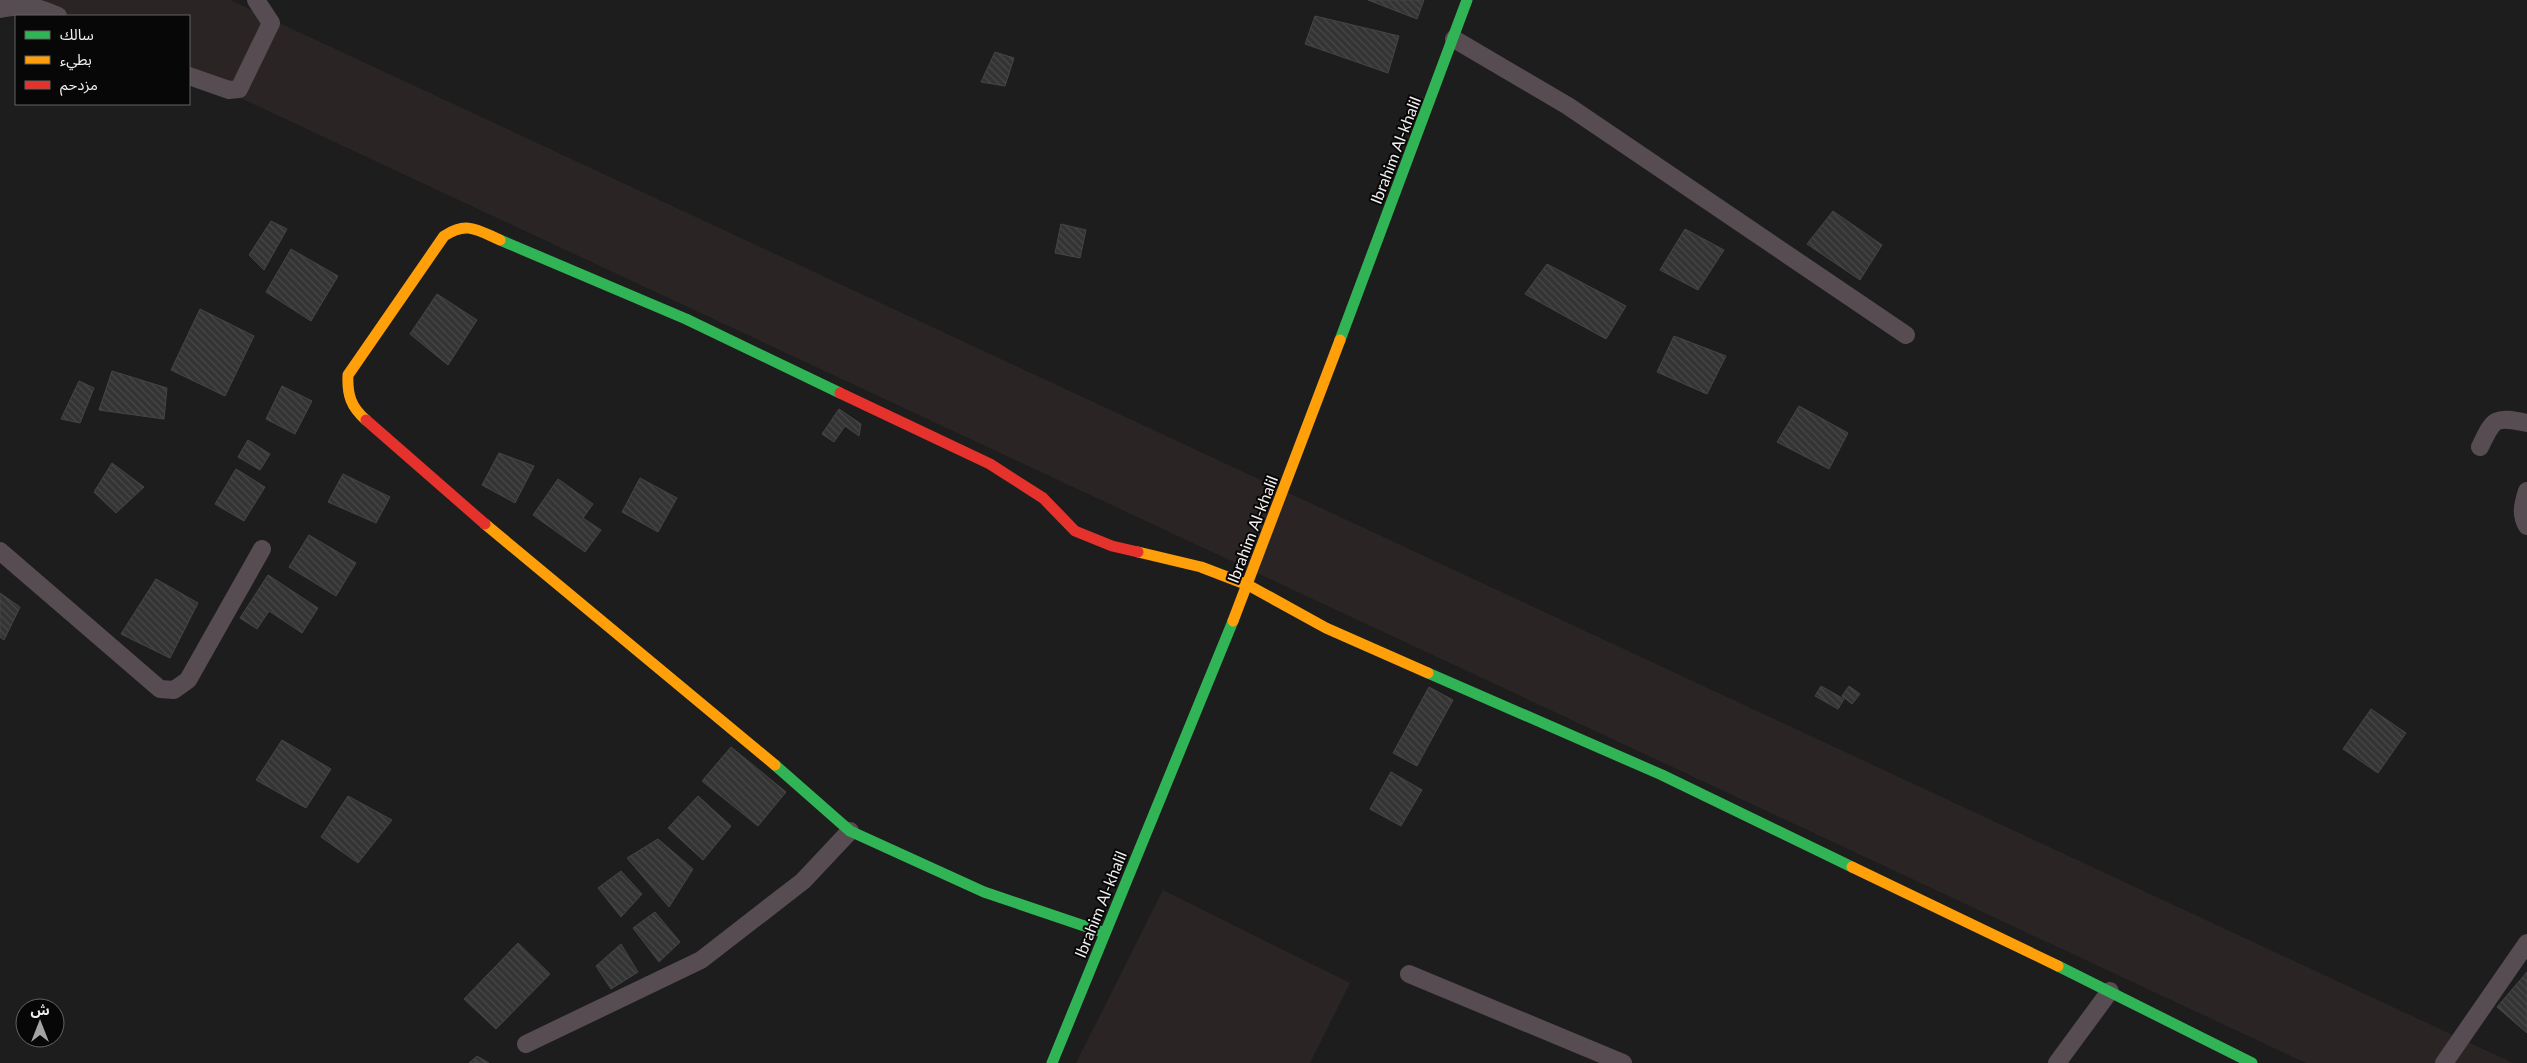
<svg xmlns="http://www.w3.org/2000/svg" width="2527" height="1063" font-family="Lato,'Noto Sans Arabic',sans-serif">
<defs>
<pattern id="building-back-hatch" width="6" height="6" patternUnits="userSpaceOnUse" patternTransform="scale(1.25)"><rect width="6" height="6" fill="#353434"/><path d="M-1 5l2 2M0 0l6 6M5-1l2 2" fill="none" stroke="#494848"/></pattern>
</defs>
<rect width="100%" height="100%" fill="#1d1d1d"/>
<!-- built -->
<path fill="#2b2424" d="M31,0h199l2283,1063h-207l-2117,-989v-58h-123z
M1163,890l187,93 -40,80h-234z"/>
<!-- building -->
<path fill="url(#building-back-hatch)" stroke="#464545" d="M1368,0h56l-7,19z
M1315,16l84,20 -11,37 -83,-29z
M995,52l19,6 -9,28 -24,-4z
M1833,211l49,34 -22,35 -53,-36z
M271,221l16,8 -23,41 -15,-15z
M1061,224l25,6 -6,28 -25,-5z
M1685,229l39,21 -26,40 -38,-20z
M291,249l47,27 -27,45 -45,-29z
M1547,264l79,42 -20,33 -81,-45z
M437,294l40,26 -29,45 -38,-31z
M200,309l54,27 -29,60 -54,-26z
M1674,336l52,20 -19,38 -50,-22z
M112,371l55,17 -3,31 -65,-9z
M79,381l15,7 -14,35 -19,-4z
M282,386l30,15 -17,33 -29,-15z
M1799,406l49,27 -19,36 -52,-27z
M839,409l22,15 -2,12 -14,-10 -11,16 -12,-8z
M248,440l22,14 -10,16 -22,-13z
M499,453l35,13 -19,37 -33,-18z
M112,463l32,24 -28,26 -22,-21z
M236,469l29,18 -21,34 -29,-17z
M343,474l47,23 -14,26 -48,-21z
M640,478l37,20 -19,34 -36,-20z
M558,479l35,25 -10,14 18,12 -16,22 -52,-37z
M309,535l47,28 -20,33 -47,-29z
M268,575l50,33 -16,25 -33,-22 -12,18 -17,-11z
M156,579l42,24 -28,55 -49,-24z
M0,593l20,14 -16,33 -4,-3z
M1821,686l23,13 -6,10 -23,-13z
M1849,686l11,8 -8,10 -10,-8z
M1429,687l24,13 -36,66 -24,-13z
M2371,709l35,24 -28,40 -35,-24z
M282,740l49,29 -25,39 -50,-28z
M731,747l55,45 -28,34 -56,-45z
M1391,772l31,18 -21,36 -31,-17z
M348,796l44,24 -34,43 -37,-26z
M698,796l33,30 -28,34 -35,-32z
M658,839l35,30 -24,38 -42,-49z
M621,871l21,23 -21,23 -23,-29z
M655,912l25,30 -21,20 -26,-34z
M518,943l32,31 -54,55 -32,-30z
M621,944l17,28 -27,17 -15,-23z
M2527,972v61l-30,-26z
M477,1056l12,7h-20z"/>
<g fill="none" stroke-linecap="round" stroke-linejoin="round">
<!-- street -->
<path stroke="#564c51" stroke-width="18" d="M0,9c25,-5 36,-3 58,7
M1454,39l114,67 338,229
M189,76l40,14 10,-1 32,-66 -15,-23
M2480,447c14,-29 14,-31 47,-24
M2527,491c-4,13 -7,23 0,35
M0,551l160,138 14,1 14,-10 74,-131
M1409,974l214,89
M526,1044l175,-84 102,-79 47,-50
M2057,1063l53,-72
M2444,1063l83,-120"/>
<!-- fast -->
<path stroke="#30b455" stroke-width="11" d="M500,240l186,79 154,74
M1340,340l127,-340
M1428,673l234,102 190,92
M775,765l75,66 134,61 121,41
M2058,966l194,97
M1052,1063l181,-442"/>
<!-- slow -->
<path stroke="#ff9f0a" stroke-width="11" d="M366,420c-15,-13 -19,-25 -18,-45l96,-139c23,-15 33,-6 56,4
M485,524l290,241
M1138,552l63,15 47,18 78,43 102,45
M1233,621l107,-281
M1852,867l206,99"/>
<!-- jam -->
<path stroke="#e5322d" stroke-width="11" d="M840,393l150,71 53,34 32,33 37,15 26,6
M366,420l119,104"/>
</g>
<g text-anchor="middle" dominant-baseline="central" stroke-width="4" stroke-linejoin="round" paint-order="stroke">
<!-- street labels -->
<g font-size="16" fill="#f0eeee" stroke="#080707">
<text transform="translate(1395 150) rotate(-69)">Ibrahim Al-khalil</text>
<text transform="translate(1252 529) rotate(-69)">Ibrahim Al-khalil</text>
<text transform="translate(1100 904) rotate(-68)">Ibrahim Al-khalil</text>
</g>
</g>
<!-- legend -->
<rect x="15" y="15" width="175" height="90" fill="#080707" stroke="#656363"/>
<rect x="25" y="31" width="25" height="8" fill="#30b455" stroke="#656363"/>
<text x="60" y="40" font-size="15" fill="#f0eeee">سالك</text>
<rect x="25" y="56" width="25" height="8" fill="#ff9f0a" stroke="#656363"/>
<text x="60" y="65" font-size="15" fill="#f0eeee">بطيء</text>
<rect x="25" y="81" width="25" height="8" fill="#e5322d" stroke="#656363"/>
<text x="60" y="90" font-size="15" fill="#f0eeee">مزدحم</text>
<!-- north arrow -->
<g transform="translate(40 1023)"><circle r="24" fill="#080707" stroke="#656363"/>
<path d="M0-4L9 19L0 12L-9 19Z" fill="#a6a5a5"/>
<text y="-8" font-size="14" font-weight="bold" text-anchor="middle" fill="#f0eeee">ش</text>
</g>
</svg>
